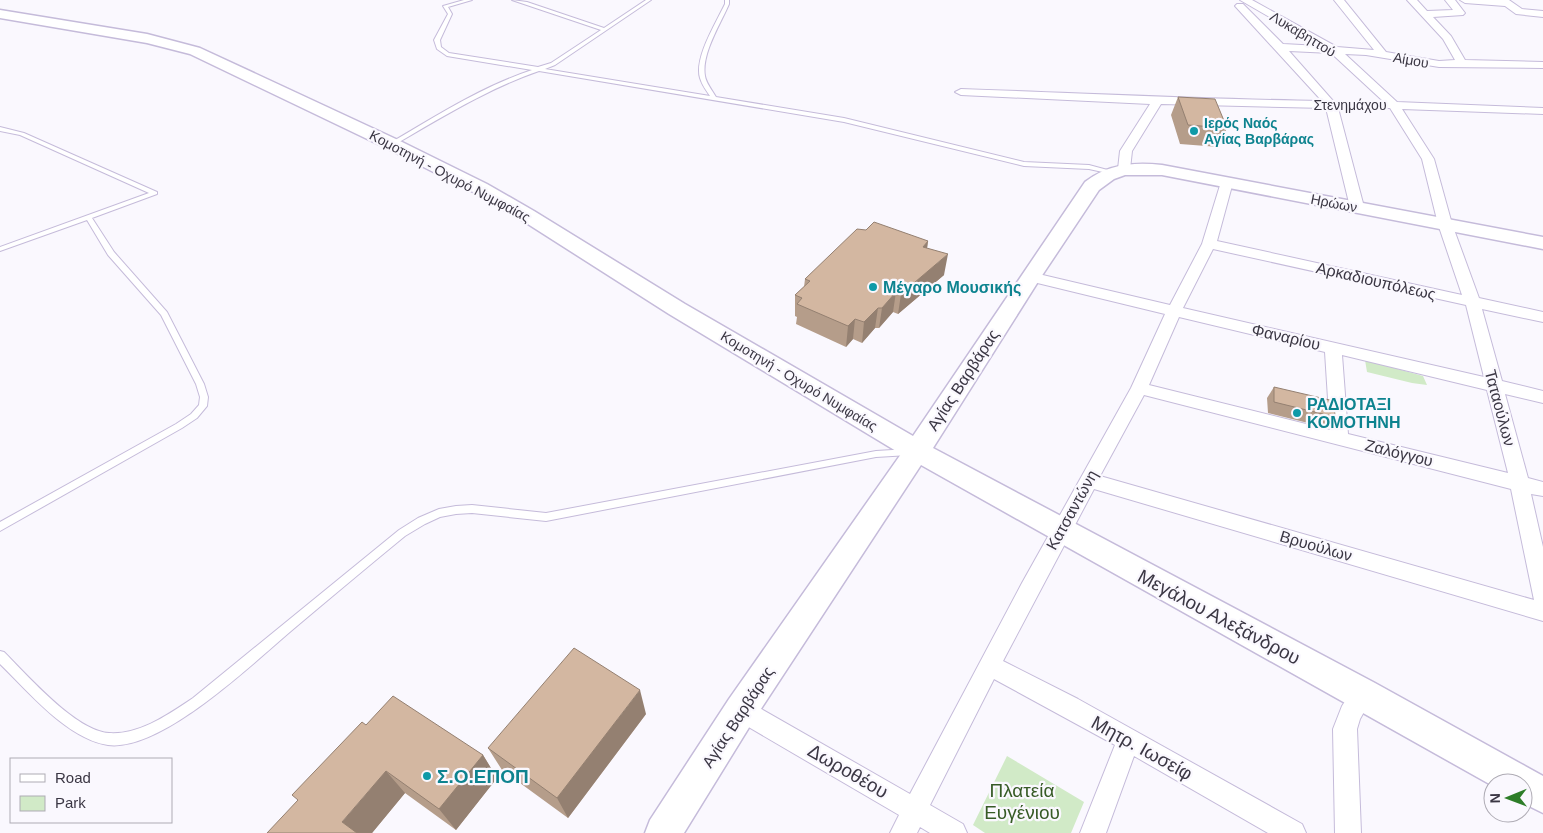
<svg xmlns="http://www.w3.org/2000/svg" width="1543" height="833" font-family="Helvetica,sans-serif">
<rect width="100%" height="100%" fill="#faf8fe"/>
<!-- green -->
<path fill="#d1eac7" d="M1365,360l58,16 4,9 -15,-2 -45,-11z
M1007,756l77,46 -13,31h-86l-12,-8z"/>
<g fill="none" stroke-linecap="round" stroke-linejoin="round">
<!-- lane casing -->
<g stroke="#c5bbda" stroke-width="2">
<path id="lane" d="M464,0h8l-24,7 4,7 -12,26 1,7 8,6 89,14 13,-4 50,-33 -89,-30 15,2 77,26 42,-28h5l-96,65 -10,4 165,27c-4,-6 -8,-11 -10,-18 -6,-20 16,-55 25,-74v-4h4v4c-8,19 -28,50 -24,72 1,7 7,14 11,21l128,21 180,44 65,3 26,7 -3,2 -23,-5 -65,-3 -180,-44 -305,-51c-52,18 -98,47 -145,74h-4v-2c46,-27 91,-56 142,-73l-85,-14 -10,-7 -3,-9 14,-26 -5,-8z
M0,127l24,6 133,59v2l-65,24 22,34 53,60 37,72 4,13 -1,9 -10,12 -15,10 -182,103v-9l176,-98 15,-10 8,-9 1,-8 -4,-13 -35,-69 -53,-60 -21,-35 -87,31v-4l149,-54 -129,-58 -20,-4z
M909,449l3,1 2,2 -2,2 -3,1 -33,2 -330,64 -74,-8 -16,1 -16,3 -15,7 -20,12c-38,31 -76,63 -114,95 -39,33 -130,121 -183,114 -41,-6 -80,-54 -108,-81v-13l4,1c24,24 72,79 105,81 31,2 60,-19 84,-35l206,-168 19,-12 21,-9 17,-3 16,-1 74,8 330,-62z"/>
</g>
<!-- street casing -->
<g stroke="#c5bbda" stroke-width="2">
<path id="street" d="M1240,0h12l85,47 37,3 -40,-50h10l42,52 53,9 16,-1 -12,-21 -36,-39h10l10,11 26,-1 -8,-10h10l10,13 -2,2 -30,2 18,19 14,24 78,2v6l-104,-1 -73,-12 -21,-1 52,48 146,6v6l-141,-5 32,50 18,65 27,74 64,14v10l-61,-13 20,72 41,10v12l-38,-9 23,84 15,4v14l-12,-2 12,53v74l-449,-132 -91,172 75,38 224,125 4,9h-38l-134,-77 -28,77h-26l35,-88 -121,-66 -64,126 33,19 4,9h-37l-10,-6 -3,6h-27l9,-18 -166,-97 -4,-8 4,-8 8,-3 8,3 161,92 112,-211 109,-195 34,-74 -140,-34 -2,-3 2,-3 5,-2 140,33 32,-61 19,-62 6,-4 6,4 -16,59 245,54 -24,-71 -16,-65 -32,-51h-52l26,99 -7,4 -7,-4 -24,-99 -165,-4 -29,47 -2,18 -6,4 -6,-4 2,-18 30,-47 -189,-9 -6,-3 6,-3c120,4 240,10 361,12l-87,-95 2,-2h6l40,40 37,2zM1289,51l42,2 53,49h-50zM1213,249l253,56 18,72 -301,-69zM1179,317l146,35 5,78 -181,-45zM1342,355l145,35 21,83 -160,-39zM1144,395l367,94 23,111 -434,-124z
M1460,0h49l13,9 21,2v6l-27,-3 -11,-8 -40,-3z
M1363,683l8,3 3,8 -14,25 -3,10 4,104h-26l-2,-104 9,-23 13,-20z"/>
</g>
<!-- secondary casing -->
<g stroke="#c5bbda" stroke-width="3">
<path id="secondary" d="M0,10l147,24 53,14 198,92 89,44 47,27 151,93 228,132 172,-254c23,-18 49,-20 77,-17l381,72v12l-381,-74h-37l-11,4 -15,11 -58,87 -108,171 442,235 168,93v37l-20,-10v-20h-30v3l-572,-321 -168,256 -69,112h-39l5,-13 79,-121 172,-245 -232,-140 -149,-95 -47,-27 -87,-44 -196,-94 -43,-11 -147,-25z"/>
</g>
<!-- lane -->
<use href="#lane" fill="#fff" fill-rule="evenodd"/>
<!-- street -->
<use href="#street" fill="#fff" fill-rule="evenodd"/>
<!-- secondary -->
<use href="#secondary" fill="#fff" fill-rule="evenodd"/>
</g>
<!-- wall -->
<path fill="#b59d8a" d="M1178,97l49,31 -8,19 -39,-3 -9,-29z
M928,241l-1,8 17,26 -46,39 -5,-2 -14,16h-4l-13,15 -9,-4 -7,8 -50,-23 1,-7 -2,-1v-21l9,-8 1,-8z
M1274,387l61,30 -7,11 -60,-15 -1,-15z
M646,714l-78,104 -66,-48 -14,-22z
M366,725l117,30 14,23 -41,52 -51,-37 -33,40z"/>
<!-- shaded-wall -->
<path fill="#948071" d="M928,241l-3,20 -2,-14z
M948,254l-4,21 -46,39 3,-20z
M896,292l-3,20 -14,16 3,-20z
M878,308l-3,20 -13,15 2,-21z
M855,319l-2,20 -7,8 2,-21z
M640,690l6,24 -78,104 -11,-20z
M483,755l14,23 -41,52 -17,-21z
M386,771l19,22 -33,40h-17l-13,-11z"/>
<!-- building -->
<path fill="#d3b7a1" stroke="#948071" d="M1178,97l37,2 12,29 -39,-3z
M874,222l54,19 -5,6 25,7 -47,40 -5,-2 -14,16h-4l-14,14 -9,-3 -7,7 -51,-22 5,-6 -7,-3 15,-14 -5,-2 52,-50 9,1z
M1274,387l60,14 1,16 -61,-15z
M574,648l66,42 -83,108 -69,-50z
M393,696l90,59 -44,54 -53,-38 -44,51 15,11h-90l31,-33 -6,-5 70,-73 4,3z"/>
<!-- markers -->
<g fill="#0f9aa8" stroke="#faf8fe" stroke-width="2">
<circle cx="1194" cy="131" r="5"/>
<circle cx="873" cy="287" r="5"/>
<circle cx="1297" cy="413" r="5"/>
<circle cx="427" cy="776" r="5"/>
</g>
<g text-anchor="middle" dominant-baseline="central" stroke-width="4.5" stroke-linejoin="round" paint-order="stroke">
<!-- far-street labels -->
<g font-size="14" fill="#3b3744" stroke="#faf8fe">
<text transform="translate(1303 34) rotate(31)">Λυκαβηττού</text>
<text transform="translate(1411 60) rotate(10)">Αίμου</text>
<text x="1350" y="105">Στενημάχου</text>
<text transform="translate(450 176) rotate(28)">Κομοτηνή - Οχυρό Νυμφαίας</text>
<text transform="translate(1334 203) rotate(11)">Ηρώων</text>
<text transform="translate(799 381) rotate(31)">Κομοτηνή - Οχυρό Νυμφαίας</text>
</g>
<!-- far-culture labels -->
<g font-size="14" font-weight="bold" fill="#0d838f" stroke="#faf8fe" text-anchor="start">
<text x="1204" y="123">Ιερός Ναός<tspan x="1204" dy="16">Αγίας Βαρβάρας</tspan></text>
</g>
<!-- street labels -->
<g font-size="16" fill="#3b3744" stroke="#faf8fe">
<text transform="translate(1376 281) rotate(13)">Αρκαδιουπόλεως</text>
<text transform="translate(1286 337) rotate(13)">Φαναρίου</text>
<text transform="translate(963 380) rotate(-57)">Αγίας Βαρβάρας</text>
<text transform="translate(1500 408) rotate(75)">Ταταούλων</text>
<text transform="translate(1399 453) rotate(14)">Ζαλόγγου</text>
<text transform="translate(1072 510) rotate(-61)">Κατσαντώνη</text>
<text transform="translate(1316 546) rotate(16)">Βρυούλων</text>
<text transform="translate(738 717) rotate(-57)">Αγίας Βαρβάρας</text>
</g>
<!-- culture labels -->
<g font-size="16" font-weight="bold" fill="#0d838f" stroke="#faf8fe" text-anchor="start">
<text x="883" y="287">Μέγαρο Μουσικής</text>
<text x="1307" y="404">ΡΑΔΙΟΤΑΞΙ<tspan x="1307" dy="18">ΚΟΜΟΤΗΝΗ</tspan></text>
</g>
<!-- near-street labels -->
<g font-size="19" fill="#3b3744" stroke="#faf8fe">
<text transform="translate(1219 617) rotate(28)">Μεγάλου Αλεξάνδρου</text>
<text transform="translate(1142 748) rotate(29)">Μητρ. Ιωσείφ</text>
<text transform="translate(848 771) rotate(30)">Δωροθέου</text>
</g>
<!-- near-culture labels -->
<g font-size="19" font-weight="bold" fill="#0d838f" stroke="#faf8fe" text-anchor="start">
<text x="437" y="776">Σ.Ο.ΕΠΟΠ</text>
</g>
<!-- near-park labels -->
<g font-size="19" fill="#375b26" stroke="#faf8fe">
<text x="1022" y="790">Πλατεία<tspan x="1022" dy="22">Ευγένιου</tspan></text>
</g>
</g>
<!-- legend -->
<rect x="10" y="758" width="162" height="65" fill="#faf8fe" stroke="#aeabb4"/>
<rect x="20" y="774" width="25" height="8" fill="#ffffff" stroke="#aeabb4"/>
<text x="55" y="783" font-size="15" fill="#3b3744">Road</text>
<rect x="20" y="796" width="25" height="15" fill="#d1eac7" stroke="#aeabb4"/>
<text x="55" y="808" font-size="15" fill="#3b3744">Park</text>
<!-- north arrow -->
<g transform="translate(1508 798) rotate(269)"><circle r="24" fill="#faf8fe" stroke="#aeabb4"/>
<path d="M0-4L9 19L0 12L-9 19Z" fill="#2d7d28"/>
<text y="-8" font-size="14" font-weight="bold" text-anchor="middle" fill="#3b3744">N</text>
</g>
</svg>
